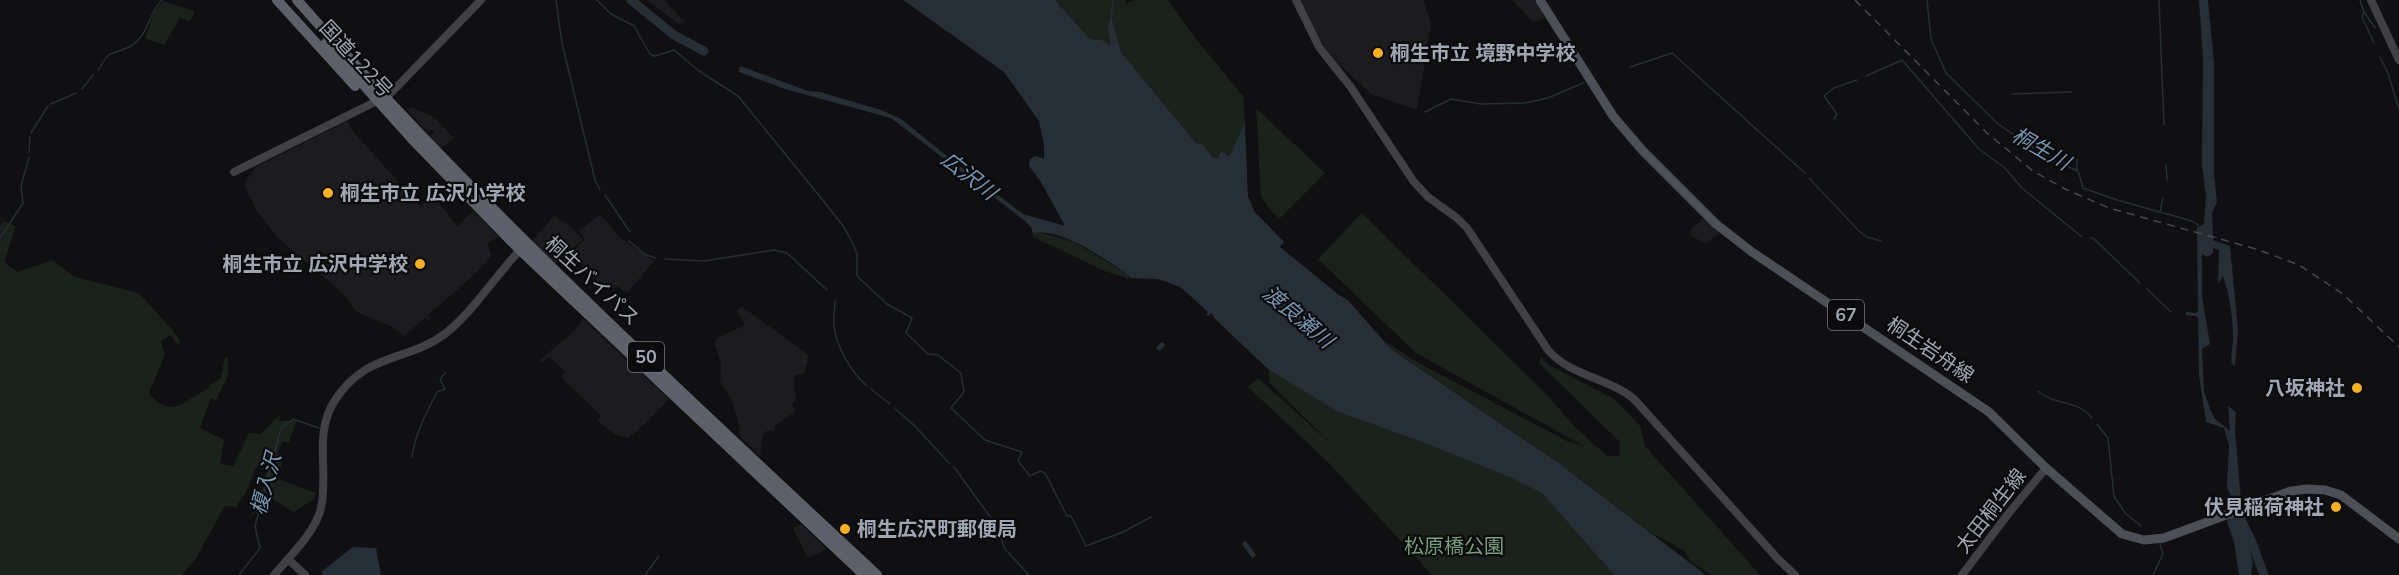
<svg xmlns="http://www.w3.org/2000/svg" width="2399" height="575" font-family="'Nunito Sans','Noto Sans JP',sans-serif">
<rect width="100%" height="100%" fill="#101012"/>
<!-- built -->
<path fill="#1c1c1f" d="M647,0h17l22,23 -7,1z
M1301,0h122l8,24 -14,86 -46,-16 -33,-31 -17,-21z
M1512,0h23l10,17 -11,6z
M411,107l23,10 20,21 -13,10 -11,-12 5,-4 -3,-3 -4,4 -21,-23z
M347,121l4,8 69,77 14,-9 23,29 16,-15 26,26 -11,6 3,13 -13,15 -51,45 7,7 -9,-5 -21,18 -11,-9 -32,-13 -7,-5 -4,-8 -19,-18 -53,-45 -21,-27 -13,-27 12,-17z
M599,215l5,3 14,18 36,25 -27,32 -8,-6 -10,1 -9,-5 -27,-26 -1,-5 13,-13 -6,-8z
M554,216l16,10 13,13 -28,25 -23,-23z
M1704,218l16,14 -14,12 -16,-9 2,-7z
M741,306l68,49 -5,19 -8,1 -2,6 2,18 -4,6 4,6 -22,15 1,5h-9l-3,4 -3,21 -19,-18 -4,-21 -6,-19 -11,-17 1,-17 -6,-20 2,-6 28,-13 -8,-13z
M583,319l86,80 -23,24 -18,15 -12,-3 -19,-14 4,-5 -40,-39 4,-5 -15,-15 -8,5 -2,-2 34,-29z
M801,524l26,25 -19,9 -15,-30z"/>
<!-- green -->
<path fill="#1b221b" d="M1055,0h71l-1,4 9,-4h34l28,39 47,57 2,26 -14,31 -3,3 -4,-2 -11,5 -10,-14 -8,-3 -74,-90 -10,-35 -3,14 3,16 -9,-7 -12,-1z
M163,1l31,10 -1,6 -4,4 -9,-3 -16,27 -19,-7 10,-27z
M1256,108l69,65 -45,45 -7,-5 -12,-16z
M1362,213l187,184 26,30 32,29h11l2,-3 -1,-12 -80,-78 2,-6 8,8 65,34 26,27 5,20 115,129h-49l-21,-14 -5,-10 -35,-19 -94,-71 -166,-113 -5,-7 30,20 152,80 17,5 -168,-93 -98,-94z
M3,221l13,5 -12,36 14,10 34,-12 23,17 60,15 6,3 34,38 6,10 -4,1 -7,-9 -9,6 4,14 -16,38c22,28 36,7 60,-5l1,-3 11,-7 4,-21 3,1v18l-12,24 -5,-2 -11,30 24,12 -4,24 13,2 16,-33 12,1 20,-21 -2,8 18,-1 -8,22h-7l-5,11 6,4 -5,22 38,14 -2,6 -20,13 -23,-14 -20,18 11,-25 4,-20 -9,-5 -11,26 -10,15 -11,-1 -29,52 -14,17h-182v-349z
M1039,232l35,10 52,31 7,7 -28,-9 -72,-34v-4z
M1269,370l67,41 91,33 84,34 31,15 72,82h-182l-105,-114 -79,-74 10,-9 73,66 -62,-62z"/>
<!-- water -->
<path fill="#262f36" d="M903,0h152l35,39 12,1 9,6 -3,-15 3,-15 10,36 74,90 8,3 10,13h5l3,-7 7,5 3,-3 14,-31 3,74 7,16 29,30 -4,5 59,48 9,5 42,48 11,8 155,105 150,114h-92l-72,-82 -31,-15 -84,-34 -91,-33 -67,-41 -55,-52 -2,-5 -4,3 -2,-2 1,-2c-23,-24 -38,-36 -74,-32l-7,-7c-24,-15 -63,-45 -93,-40l-2,-6 -6,-6 -134,-103 -106,-29 -46,-17 1,-6 68,25 12,1 61,18 20,9 57,46 65,49 42,12 -24,-44 -12,-16 1,-7 5,-3 9,3v-15l-5,-23 -35,-49z
M2199,0h9l6,63v110l3,29 -5,11 1,27 17,6 8,84 -3,36 -3,-2c-2,-8 1,-16 1,-25 0,-19 -3,-44 -10,-63l-5,8 1,-34 -6,-2v5l-5,4 -6,-3v43l8,47 -8,5 2,42 6,18 5,10 15,12 -2,-25 8,6 -1,17 6,73 6,15 -4,4 10,42 -2,12h-12l-5,-33 -7,-20 6,-21 -6,-14 2,-41 -5,-18 -18,-6 -7,-46 -1,-58 -2,-2 -10,-1v-3l10,1 2,-2 -1,-82 7,-5 2,-28 -4,-31 1,-108z
M353,547l23,1 5,27h-58l-2,-3z"/>
<!-- pier -->
<path fill="#101012" d="M1245,119l3,3 3,73 7,15 29,30v4l-32,-32 -7,-16z
M1314,271l27,22 9,4 42,49 18,13 -25,-18 -37,-41 -9,-5z
M1128,278l30,1 22,8 28,25 -2,2 4,5 -6,-3 -1,-4 -24,-23 -21,-7 -26,1z"/>
<g fill="none" stroke-linecap="round" stroke-linejoin="round">
<!-- stream -->
<path stroke="#262f36" stroke-width="1.5" d="M556,0l6,43 33,137 5,10
M597,0l14,14 23,12 16,28 5,2 19,-6 25,21 39,25 79,97 27,34 8,15 5,12v21l3,4 27,25 25,14 -6,15 22,21 10,1 23,18 3,19 -13,16 34,32 37,12 -4,9 12,15 10,-5 5,2 22,43h4l15,30 37,-14 28,-15
M1927,0l4,39 15,34 52,51 52,35 28,12 5,17 34,12 75,21 6,4 1,5
M2159,0l5,125
M2360,0l4,12 11,16
M2364,12l-2,5 12,26
M1111,17l2,-17
M2380,57l8,16 11,36
M1630,67l42,-14 133,120
M98,70c3,-4 7,-12 11,-15 10,-6 21,-5 29,-15 12,-12 12,-29 24,-40
M1866,76l36,-16 77,89 26,19 17,20 60,49
M82,89l11,-14
M2012,94l60,-2
M51,104l25,-11
M1425,112l26,-13 30,5 44,-1 23,-5 35,-15
M1834,119l3,-5 -13,-18 10,-8 23,-8
M31,133l17,-27
M29,152l1,-15
M2077,159v11
M2166,165l1,15
M1809,178l50,53 8,6 14,4
M605,195l25,37
M2160,212l3,-14
M0,238l23,-35 -2,-17 8,-29
M2091,238l3,1 46,44
M629,241l17,14 10,3
M665,259l39,2 70,-11 13,3 40,37
M2147,289l24,23
M835,301c0,9 -2,17 -1,25 2,20 17,46 32,59
M871,389l19,15
M2038,391c16,15 40,8 54,27
M895,409l19,16 36,39
M2097,424l11,14 6,58 11,17 16,13
M412,457c3,-23 14,-44 25,-65l8,-3 -5,-10 5,-6
M954,467l40,55
M996,526l9,23 24,26
M239,575l21,-27 -5,-22 26,-98 12,-9 26,9
M645,575l14,-19
M2153,575l10,-21 -3,-10"/>
<!-- canal -->
<path stroke="#262f36" stroke-width="5" d="M1159,348l3,-3
M1245,544l8,11"/>
<!-- river -->
<path stroke="#262f36" stroke-width="9" d="M631,0l43,35 30,16
M2238,514l13,26 13,35"/>
<!-- secondary -->
<path stroke="#3f4147" stroke-width="8" d="M1296,0l23,47 31,39 64,96 14,15 29,21 10,10 81,122c22,26 61,28 86,49l145,161 16,15
M2371,0l28,60
M234,172l155,-77 92,-95
M288,559l17,16
M274,575c16,-19 41,-42 47,-67 8,-37 -8,-74 14,-108 32,-49 72,-37 111,-67 28,-22 51,-60 77,-86
M1962,575l46,-61 38,-46"/>
<!-- primary -->
<path stroke="#4d4f56" stroke-width="9" d="M1540,0l73,116 29,34 74,74 36,28 237,160 57,56 76,66 22,6 20,-2 127,-47 16,-2 18,1 16,5 58,44"/>
<!-- highway -->
<path stroke="#5d6068" stroke-width="10" d="M277,0l78,86
M297,0c180,205 381,389 580,575
M326,43l86,96 108,111 344,325"/>
<!-- rail -->
<path stroke="#46484e" stroke-width="1.5" stroke-dasharray="8 6" stroke-linecap="butt" d="M1855,0l132,133 46,38 32,18 44,19 147,41 43,16 44,29 56,53"/>
</g>
<!-- markers -->
<g fill="#f8b022" stroke="#0b0b0d" stroke-width="2">
<circle cx="1378" cy="53" r="6"/>
<circle cx="328" cy="193" r="6"/>
<circle cx="420" cy="264" r="6"/>
<circle cx="2357" cy="388" r="6"/>
<circle cx="2336" cy="507" r="6"/>
<circle cx="845" cy="529" r="6"/>
</g>
<g text-anchor="middle" dominant-baseline="central" stroke-width="4.5" stroke-linejoin="round" paint-order="stroke">
<!-- shield labels -->
<g fill="#0b0b0d" stroke="#747881" stroke-width="1.5">
<rect x="1828" y="300" width="36" height="30" rx="4.5"/>
<rect x="628" y="342" width="36" height="30" rx="4.5"/>
</g>
<g font-size="18" font-weight="bold" fill="#a1a6b3">
<text x="1846" y="315">67</text>
<text x="646" y="357">50</text>
</g>
<!-- poi labels -->
<g font-size="20" font-weight="bold" fill="#a1a6b3" stroke="#0b0b0d" text-anchor="start">
<text x="1390" y="53">桐生市立 境野中学校</text>
<text x="340" y="193">桐生市立 広沢小学校</text>
<text x="408" y="264" text-anchor="end">桐生市立 広沢中学校</text>
<text x="2345" y="388" text-anchor="end">八坂神社</text>
<text x="2324" y="507" text-anchor="end">伏見稲荷神社</text>
<text x="857" y="529">桐生広沢町郵便局</text>
</g>
<!-- street labels -->
<g font-size="20" fill="#a1a6b3" stroke="#0b0b0d">
<text transform="translate(356 59) rotate(47)">国道122号</text>
<text transform="translate(592 281) rotate(43)">桐生バイパス</text>
<text transform="translate(1930 350) rotate(34)">桐生岩舟線</text>
<text transform="translate(1991 511) rotate(-52)">太田桐生線</text>
</g>
<!-- park labels -->
<g font-size="20" fill="#779f79" stroke="#0b0b0d">
<text x="1454" y="546">松原橋公園</text>
</g>
<!-- water labels -->
<g font-size="21" font-style="italic" fill="#7695b0" stroke="#0b0b0d">
<text transform="translate(2041 149) rotate(30)">桐生川</text>
<text transform="translate(969 176) rotate(38)">広沢川</text>
<text transform="translate(1298 317) rotate(40)">渡良瀬川</text>
<text transform="translate(266 484) rotate(-75)">榎入沢</text>
</g>
</g>
</svg>
